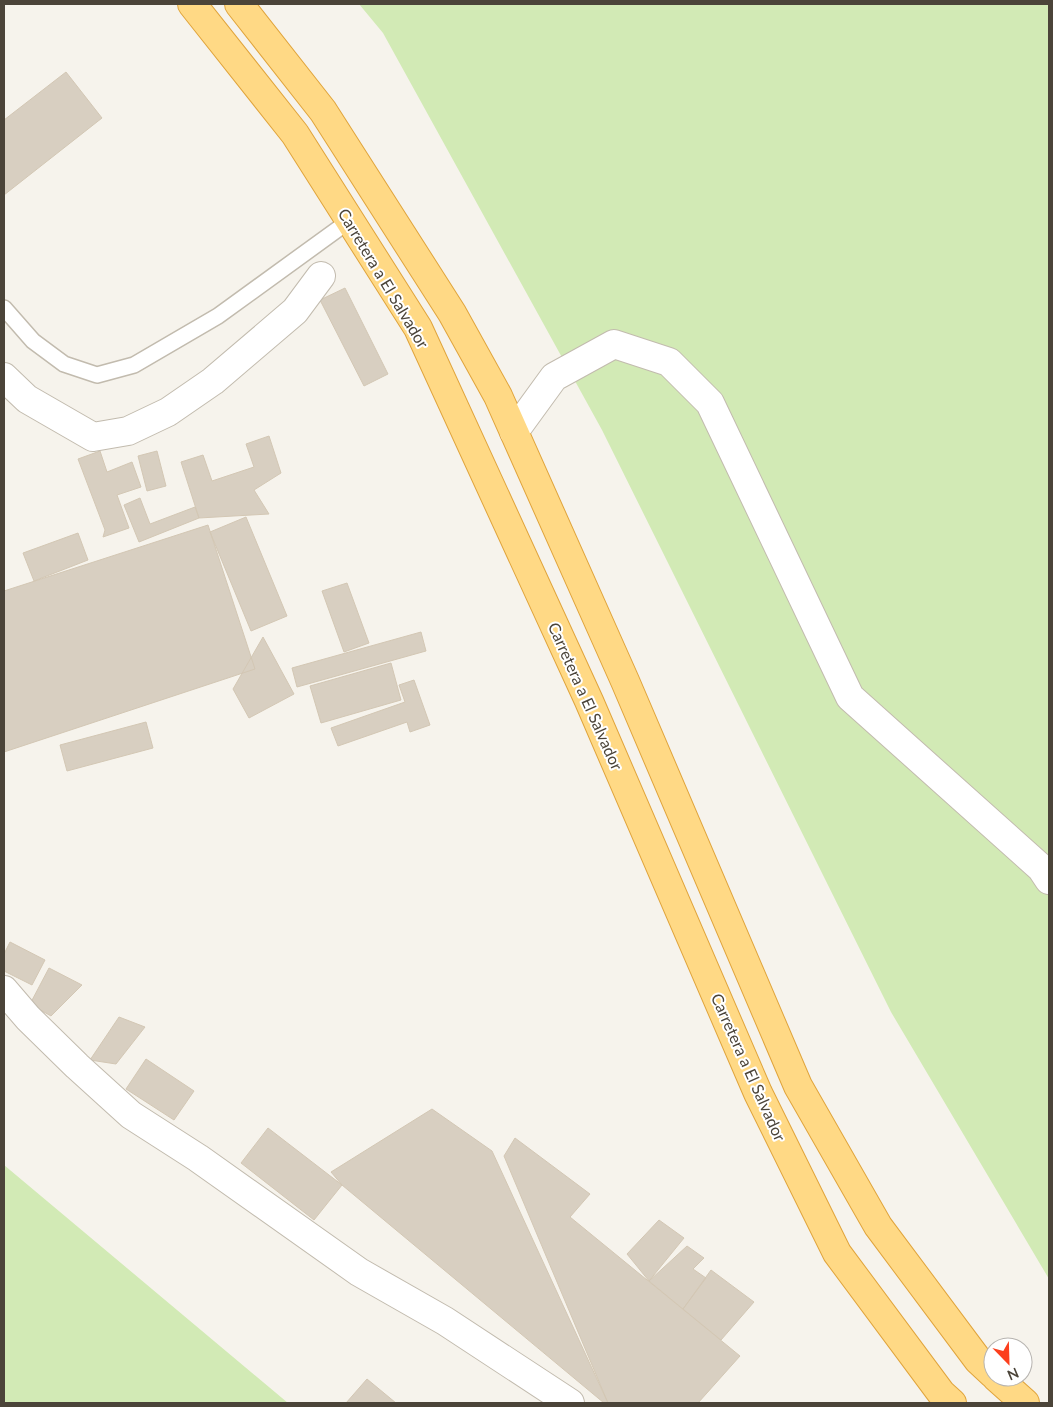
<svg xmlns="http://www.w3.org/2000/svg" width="1053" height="1407" font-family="Lato,sans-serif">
<rect width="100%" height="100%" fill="#f6f3ec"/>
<!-- green -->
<path fill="#d2eab5" d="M359,4h690v1275l-158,-267 -289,-582 -219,-397z
M4,1165l284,238h-284z"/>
<!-- building -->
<path fill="#d8cfc1" stroke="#d3c7b4" d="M66,72l36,46 -98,77v-75z
M345,288l43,86 -24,12 -44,-86z
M269,436l12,37 -27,17 15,24 -70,4 -18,-56 22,-7 9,26 42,-14 -8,-23z
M100,451l7,21 25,-10 9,25 -24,8 12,33 -26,9 2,-7 -27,-71z
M157,451l9,35 -19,5 -9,-35z
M140,498l10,26 45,-17 4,11 -60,24 -15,-37z
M246,517l41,99 -36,15 -41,-99z
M208,525l47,144 -251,83v-161z
M78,533l10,27 -54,21 -11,-28z
M347,583l22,60 -25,9 -22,-61z
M421,632l5,19 -129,36 -5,-19z
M263,637l31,57 -45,24 -16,-29z
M391,663l10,37 -80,23 -11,-37z
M414,680l16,45 -20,7 -3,-10 -69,24 -7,-18 74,-26 -6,-17z
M146,722l7,26 -86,23 -7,-26z
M10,942l35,18 -13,25 -28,-14v-17z
M49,968l33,17 -31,31 -21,-12z
M119,1017l26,10 -29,37 -26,-4z
M146,1059l48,32 -20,29 -48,-31z
M432,1109l60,42 116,252h-4l-262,-218 -11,-13z
M268,1128l74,57 -28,35 -73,-57z
M515,1138l75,56 -20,23 170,139 -42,47h-90l-104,-247z
M659,1220l25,18 -35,43 -22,-27z
M687,1246l17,12 -11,11 13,9 -23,31 -34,-28z
M711,1270l43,32 -33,38 -38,-31z
M367,1379l29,24h-50z"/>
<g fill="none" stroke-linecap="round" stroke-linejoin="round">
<!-- service casing -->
<g stroke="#c2bbae" stroke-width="18">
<path id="service" d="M4,308l29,33 31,23 33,11 37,-10 84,-49 131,-95"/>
</g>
<!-- minor casing -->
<g stroke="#c2bbae" stroke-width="30">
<path id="minor" d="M4,377l23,22 66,38 35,-6 40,-19 45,-31 82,-70 26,-35
M514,432l40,-55 60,-33 55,18 41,41 140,294 191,171 8,12
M4,990l24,28 49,48 54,49 67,43 161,114 86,49 125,82"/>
</g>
<!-- trunk casing -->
<g stroke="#e0a43c" stroke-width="30">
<path id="trunk" d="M192,4l103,130 123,194 171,373 169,392 79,160 104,140 11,10
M239,4l84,107 129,202 46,83 127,285 173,405 80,140 100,134 15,14
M996,1377l29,26"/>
</g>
<!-- service -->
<use href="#service" stroke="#fff" stroke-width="15"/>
<!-- minor -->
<use href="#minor" stroke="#fff" stroke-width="28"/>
<!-- trunk -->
<use href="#trunk" stroke="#ffd985" stroke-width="28"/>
</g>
<g text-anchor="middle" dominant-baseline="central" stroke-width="4" stroke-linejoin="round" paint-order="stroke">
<!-- street labels -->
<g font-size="16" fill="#4b4439" stroke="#fff">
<text transform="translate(384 278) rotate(59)">Carretera a El Salvador</text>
<text transform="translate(586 696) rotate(66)">Carretera a El Salvador</text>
<text transform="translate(749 1067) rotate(66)">Carretera a El Salvador</text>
</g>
</g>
<!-- border -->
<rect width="1053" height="1407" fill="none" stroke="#4b4439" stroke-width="10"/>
<!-- north arrow -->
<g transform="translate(1008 1362) rotate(157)"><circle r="24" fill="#ffffff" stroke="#b7b4b0"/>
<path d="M0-4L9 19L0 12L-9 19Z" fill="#fc3f1d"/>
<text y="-8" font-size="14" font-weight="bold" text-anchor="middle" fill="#4b4439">N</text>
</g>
</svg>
